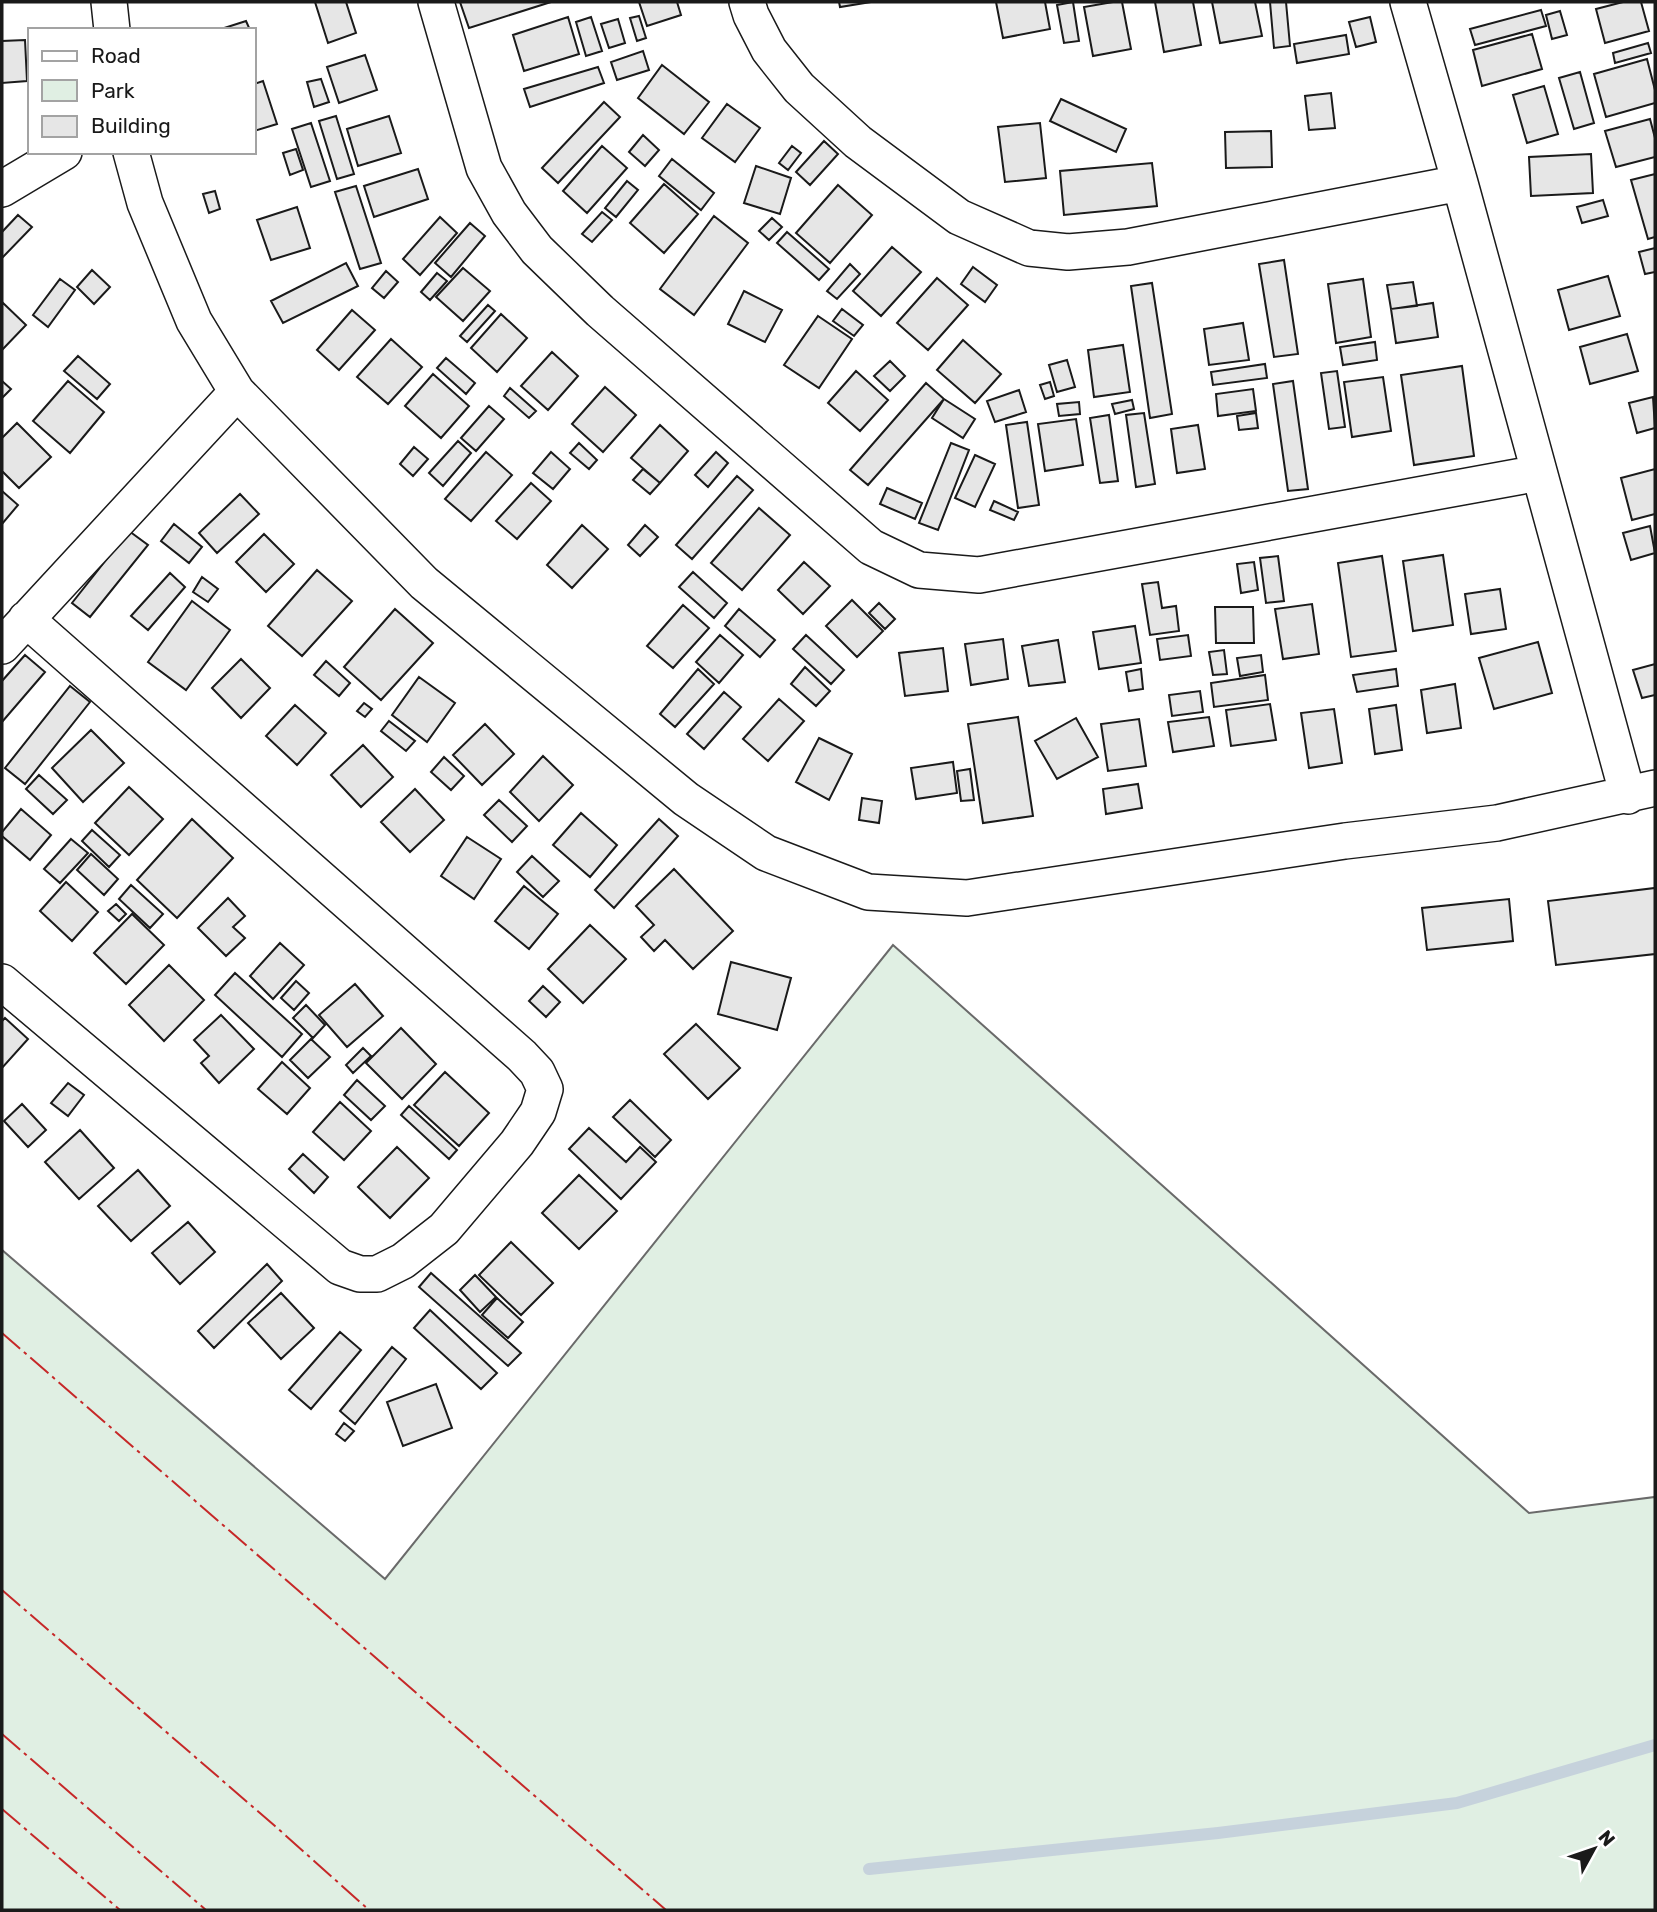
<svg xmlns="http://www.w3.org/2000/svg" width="1657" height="1912" font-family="Rubik,sans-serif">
<rect width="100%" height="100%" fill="#fff"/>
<!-- green -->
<path fill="#e0efe3" stroke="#6a6a6a" stroke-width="2" d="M893,945l636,568 126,-16v413h-1653v-660l383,329z"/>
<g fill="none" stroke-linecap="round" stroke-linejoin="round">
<!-- stream -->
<path stroke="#c6d2dc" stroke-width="12" d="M869,1869l349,-36 239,-30 198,-58"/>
</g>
<!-- building -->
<path fill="#e6e6e6" stroke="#1a1a1a" stroke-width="2" d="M315,2h31l10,31 -28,10z
M460,2h91l-82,26z
M639,2h38l4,13 -34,11z
M839,2h32l-31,5z
M996,2h49l5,27 -47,9z
M1073,2l6,39 -15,2 -7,-38z
M1113,2h9l9,47 -38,7 -9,-49z
M1155,2h38l8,43 -37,7z
M1212,2h43l7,34 -42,7z
M1270,2h16l4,44 -16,2z
M1623,2h18l8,29 -44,12 -9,-34z
M1541,10l5,16 -71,19 -5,-16z
M1560,11l7,24 -15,4 -6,-24z
M639,16l7,22 -9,3 -7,-23z
M568,17l11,37 -55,17 -11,-36z
M591,17l11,34 -16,5 -10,-34z
M1370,17l6,25 -20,5 -7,-25z
M618,19l7,24 -16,5 -8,-24z
M246,21l4,9h-32z
M1532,34l10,35 -60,17 -9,-36z
M1346,35l3,19 -52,9 -3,-19z
M25,40l2,41 -25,2v-42z
M1648,43l3,10 -36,10 -2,-10z
M643,51l6,19 -32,10 -6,-18z
M365,55l12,35 -38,13 -12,-36z
M1647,59l8,31v13l-49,14 -12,-43z
M662,65l47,37 -25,32 -46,-36z
M598,67l6,16 -74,24 -6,-18z
M1580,72l14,51 -20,6 -15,-51z
M321,79l8,23 -15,5 -7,-25z
M263,81l14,43 -23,7v-47z
M1544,86l14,48 -31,9 -14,-48z
M1331,93l4,35 -26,2 -4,-34z
M1061,99l65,30 -10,23 -66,-31z
M604,102l16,15 -62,66 -16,-15z
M727,104l33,24 -25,34 -33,-24z
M336,116l18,58 -17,5 -18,-58z
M389,116l12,37 -43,13 -11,-37z
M1650,119l5,19v19l-39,10 -11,-36z
M311,123l19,58 -19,6 -19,-58z
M1040,123l6,55 -41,4 -7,-55z
M1271,131l1,36 -46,1 -1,-36z
M643,135l16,15 -14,16 -16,-14z
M824,141l14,13 -28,31 -14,-13z
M602,146l25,22 -40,45 -24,-22z
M792,146l9,7 -13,17 -9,-7z
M296,149l7,21 -13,5 -7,-22z
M1591,154l2,39 -62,3 -2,-39z
M672,159l42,34 -13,17 -42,-34z
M1152,163l5,43 -93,9 -4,-44z
M756,166l35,12 -11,36 -36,-11z
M418,169l10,30 -54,18 -10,-31z
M1655,174v63l-7,2 -17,-59z
M627,181l11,9 -22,27 -11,-9z
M664,184l34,30 -34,39 -34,-30z
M838,185l34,30 -42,48 -34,-30z
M356,186l25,77 -21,6 -25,-77z
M215,191l5,18 -11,4 -6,-19z
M1603,200l5,16 -26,7 -5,-16z
M297,207l13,41 -39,12 -14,-40z
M602,212l10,8 -20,22 -10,-8z
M18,215l14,12 -30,31v-26z
M714,216l34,27 -54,72 -34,-26z
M440,217l17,16 -37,42 -17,-16z
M772,218l10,9 -13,13 -10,-9z
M470,223l15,13 -34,41 -16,-14z
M787,232l42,37 -10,11 -42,-37z
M892,247l29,25 -40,44 -28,-25z
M1655,248v24l-10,2 -6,-22z
M1284,260l14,94 -24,3 -15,-93z
M346,263l12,23 -75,37 -12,-22z
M850,264l10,10 -23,25 -10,-8z
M973,267l24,18 -12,17 -24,-18z
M463,268l27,23 -27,30 -27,-24z
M92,270l18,17 -16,17 -17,-17z
M386,271l12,11 -14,16 -12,-10z
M437,273l10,8 -17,19 -9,-8z
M1608,276l12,40 -51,14 -11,-40z
M937,278l31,27 -40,45 -31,-27z
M60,279l15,11 -27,37 -15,-12z
M1363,279l8,58 -35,6 -8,-59z
M1413,282l4,24 -26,3 -4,-24z
M1152,283l20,131 -22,4 -19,-132z
M744,291l38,19 -17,32 -37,-18z
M2,302l24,23 -24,25z
M1433,303l5,34 -42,6 -5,-34z
M488,305l7,6 -28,31 -7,-6z
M842,309l21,16 -9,11 -21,-15z
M352,310l23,20 -36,40 -22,-20z
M501,314l26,24 -30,34 -26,-24z
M818,316l34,23 -33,49 -35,-23z
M1243,323l6,37 -40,5 -5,-36z
M1627,334l11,37 -48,13 -10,-37z
M391,339l31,28 -34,37 -31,-27z
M963,340l38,34 -26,29 -38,-33z
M1375,342l2,18 -34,5 -3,-18z
M1123,345l7,47 -36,5 -6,-47z
M552,352l26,24 -30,34 -27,-24z
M78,356l32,28 -13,15 -33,-28z
M446,358l29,25 -9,11 -29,-26z
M1067,360l8,27 -18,5 -8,-27z
M890,361l15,15 -15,15 -16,-15z
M1265,364l2,14 -54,7 -2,-13z
M1462,366l12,90 -60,9 -13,-90z
M856,371l32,29 -28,31 -32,-28z
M1337,371l8,56 -16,2 -8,-56z
M433,374l36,32 -28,32 -36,-32z
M1383,377l8,54 -39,6 -8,-55z
M2,381l9,8 -9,9z
M68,381l36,31 -34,41 -37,-32z
M1293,381l15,108 -20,2 -15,-107z
M1050,382l4,14 -9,3 -5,-14z
M926,383l18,16 -76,86 -18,-15z
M605,387l31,28 -33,37 -31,-28z
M510,388l26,23 -7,7 -25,-22z
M1253,389l3,22 -38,5 -2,-22z
M1019,390l7,22 -31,10 -8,-21z
M1653,397l2,31 -18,5 -8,-30z
M944,399l31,20 -12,19 -31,-20z
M1132,400l2,9 -19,5 -3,-10z
M1079,402l1,12 -21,2 -2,-12z
M489,406l15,13 -28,32 -15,-13z
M1144,413l11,71 -19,3 -10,-72z
M1256,413l2,15 -19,2 -2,-14z
M1109,415l9,66 -18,2 -10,-65z
M1076,419l7,46 -38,6 -7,-47z
M1027,422l12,83 -21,3 -12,-83z
M17,423l34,34 -32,31 -17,-17v-33z
M660,425l28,26 -28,32 -29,-25z
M1198,425l7,44 -28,4 -6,-44z
M458,441l13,12 -28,33 -14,-13z
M579,443l18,17 -8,9 -19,-16z
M951,443l18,7 -31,80 -19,-7z
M414,447l14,12 -15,17 -13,-12z
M486,452l26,23 -41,46 -26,-22z
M551,452l19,17 -17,20 -20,-16z
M716,452l12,11 -20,24 -13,-12z
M975,455l20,9 -20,43 -20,-9z
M643,469l17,14 -10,11 -17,-14z
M1655,469v45l-23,6 -11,-42z
M737,476l16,14 -61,69 -16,-14z
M531,483l20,18 -34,38 -21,-18z
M887,488l35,15 -7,16 -35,-15z
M2,491l16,14 -16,19z
M240,494l19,20 -42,39 -18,-20z
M994,501l24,11 -4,8 -24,-10z
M759,508l31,27 -48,55 -31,-27z
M174,524l28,23 -13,16 -28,-22z
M582,525l26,24 -36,39 -25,-23z
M645,525l13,12 -18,19 -12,-11z
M1650,526l5,27 -24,7 -8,-27z
M129,531l19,14 -58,72 -18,-14z
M264,534l30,30 -28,28 -30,-30z
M1443,555l10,70 -40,6 -10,-70z
M1278,556l6,45 -18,2 -6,-45z
M1382,556l14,95 -45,6 -13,-94z
M804,562l26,24 -27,28 -25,-24z
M1254,562l4,28 -17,3 -4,-29z
M317,570l35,31 -50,55 -34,-30z
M693,572l34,31 -13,15 -35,-31z
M170,573l15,14 -37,43 -17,-14z
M202,577l16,12 -10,13 -15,-10z
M1158,582l4,26 14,-2 3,25 -29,4 -8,-51z
M1500,589l6,40 -35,5 -6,-40z
M852,600l31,31 -26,26 -31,-31z
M192,601l38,29 -44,60 -38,-28z
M879,603l16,16 -10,10 -16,-16z
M1312,604l7,50 -36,5 -8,-50z
M683,605l26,23 -36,40 -26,-22z
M1215,607h38l1,36h-38z
M395,609l38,34 -52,57 -37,-33z
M739,609l36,31 -15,17 -35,-31z
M1135,626l6,37 -42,6 -6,-37z
M720,635l23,20 -24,28 -23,-21z
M806,635l38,35 -13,14 -38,-35z
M1188,635l3,21 -31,4 -3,-21z
M1003,639l5,40 -37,6 -6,-41z
M1058,640l7,42 -36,4 -7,-40z
M1538,642l14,51 -58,16 -15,-51z
M943,648l5,43 -43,5 -6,-43z
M1224,650l3,24 -14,1 -4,-23z
M25,655l20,17 -43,50v-41z
M1261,655l2,17 -23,4 -3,-18z
M241,659l29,29 -29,30 -29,-30z
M326,661l24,22 -11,13 -25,-21z
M1655,664v31l-13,3 -9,-28z
M805,667l25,24 -14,15 -25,-22z
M698,669l16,15 -39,43 -15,-13z
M1141,669l2,20 -14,2 -3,-19z
M1396,669l2,17 -41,6 -4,-17z
M1265,675l3,25 -54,7 -3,-24z
M419,677l36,26 -28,39 -35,-27z
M1455,684l6,44 -34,5 -6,-43z
M70,686l20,16 -65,82 -20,-16z
M1200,691l3,21 -31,4 -3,-21z
M724,692l17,15 -37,42 -17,-15z
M779,699l25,22 -36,40 -25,-22z
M364,703l8,6 -7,8 -8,-6z
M1270,704l6,36 -45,6 -5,-36z
M295,705l31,28 -29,32 -31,-29z
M1396,705l6,45 -27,4 -6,-45z
M1334,709l8,54 -33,5 -8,-55z
M1018,717l15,99 -50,7 -15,-99z
M1209,717l5,29 -41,6 -5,-30z
M1076,718l22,39 -41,22 -22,-38z
M1139,719l7,47 -38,5 -7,-47z
M389,721l26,20 -9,10 -25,-20z
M485,724l29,30 -32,31 -29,-30z
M91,730l33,33 -41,39 -31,-34z
M819,738l33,16 -23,46 -33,-18z
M363,745l30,32 -32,30 -30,-32z
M543,756l30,29 -34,36 -29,-29z
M444,757l20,19 -13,14 -20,-18z
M953,762l4,31 -41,6 -5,-31z
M970,769l4,31 -13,1 -4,-30z
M39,775l28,25 -14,14 -27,-25z
M1138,784l4,24 -36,6 -3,-25z
M129,787l34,32 -34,36 -34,-32z
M415,789l29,31 -34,32 -29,-30z
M862,798l20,3 -3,22 -20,-3z
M499,800l28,26 -15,16 -28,-27z
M21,809l30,26 -21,25 -28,-24v-4z
M581,813l36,32 -27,32 -37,-32z
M192,819l41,39 -56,60 -40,-38z
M659,819l19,17 -64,72 -19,-18z
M92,830l28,25 -11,12 -27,-26z
M467,837l34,22 -27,40 -33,-23z
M71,839l17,14 -28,30 -16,-14z
M91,854l27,25 -14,16 -27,-25z
M532,856l27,25 -16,16 -26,-25z
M674,869l59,62 -40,38 -28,-29 -11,11 -13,-14 13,-12 -18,-19z
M66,882l32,30 -26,29 -32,-30z
M131,885l32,29 -13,14 -31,-29z
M524,886l34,28 -29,35 -34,-28z
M1655,888v66l-99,11 -8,-64z
M228,898l17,18 -12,11 12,11 -19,18 -28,-28z
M1509,899l4,42 -86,9 -5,-42z
M116,904l10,10 -7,7 -11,-10z
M132,914l32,31 -38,39 -32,-31z
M590,925l36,34 -43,44 -35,-34z
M280,943l24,22 -31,34 -23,-23z
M731,962l60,16 -14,52 -59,-16z
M169,965l35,35 -40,41 -35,-36z
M235,973l67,61 -20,23 -67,-62z
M296,981l13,12 -15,17 -13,-12z
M355,984l28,32 -36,31 -28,-32z
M543,986l17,16 -14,15 -17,-16z
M306,1005l19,20 -12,13 -20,-20z
M221,1015l33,34 -35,34 -18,-20 8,-7 -15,-16z
M5,1018l23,21 -26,29v-47z
M696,1024l44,44 -32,31 -44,-45z
M401,1028l35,36 -34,35 -36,-36z
M311,1039l19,18 -22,21 -18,-18z
M363,1048l8,8 -18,17 -7,-8z
M282,1062l28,26 -23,26 -29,-25z
M445,1072l44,41 -30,33 -45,-41z
M357,1080l28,26 -14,14 -27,-25z
M68,1083l16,12 -16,21 -17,-13z
M630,1100l41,40 -16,17 -42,-40z
M340,1102l31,29 -27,29 -31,-28z
M22,1104l24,26 -18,17 -24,-26z
M409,1106l48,44 -8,9 -48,-44z
M589,1128l37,34 14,-15 16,15 -35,37 -52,-50z
M80,1130l34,38 -35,31 -34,-37z
M397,1147l32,31 -39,40 -32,-31z
M303,1154l25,23 -14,16 -25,-24z
M138,1170l32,36 -39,35 -33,-35z
M579,1175l38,36 -38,38 -37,-36z
M188,1222l27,30 -35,32 -28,-31z
M511,1242l42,41 -32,32 -42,-40z
M267,1264l15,17 -68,67 -16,-17z
M431,1273l90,80 -13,13 -89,-79z
M475,1275l21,22 -16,15 -20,-22z
M281,1293l33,35 -33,31 -33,-36z
M497,1298l26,24 -15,16 -26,-23z
M430,1310l67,63 -16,16 -67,-61z
M340,1332l21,18 -50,59 -22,-19z
M392,1347l14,12 -51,65 -15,-13z
M436,1384l16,44 -49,18 -16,-44z
M344,1423l10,8 -9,10 -9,-7z"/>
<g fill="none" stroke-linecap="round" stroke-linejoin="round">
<!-- minor casing -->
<g stroke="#1a1a1a" stroke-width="38">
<path id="minor" d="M109,2l3,28
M436,2l48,166 25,45 28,37 63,61 271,236 48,23 60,5 560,-102
M747,2l4,13 18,35 30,38 59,54 101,75 70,31 39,4 60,-5 332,-64
M1408,2l52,181 168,613
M131,152l14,51 49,118 43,71 187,191 262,216 80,54 102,39 99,6 378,-57 152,-18 158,-35
M2,189l62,-37
M2,646l235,-254
M2,982l338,285 20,7h17l26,-13 41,-32 73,-86 21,-31 7,-23 -8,-17 -15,-16 -496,-437"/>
</g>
<!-- minor -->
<use href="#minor" stroke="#fff" stroke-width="35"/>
<!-- power -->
<path stroke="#c62828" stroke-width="2" stroke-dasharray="24 5 3.5 5" stroke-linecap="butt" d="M2,1333l664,577
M2,1590l273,236 94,84
M2,1734l204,176
M2,1809l118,101"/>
</g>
<!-- border -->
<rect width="1657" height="1912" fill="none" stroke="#1a1a1a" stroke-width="7"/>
<!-- legend -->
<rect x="28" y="28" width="228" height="126" fill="#ffffff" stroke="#a3a3a3" stroke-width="2"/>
<rect x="42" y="51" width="35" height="10" fill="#ffffff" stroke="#a3a3a3" stroke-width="2"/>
<text x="91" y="63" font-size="21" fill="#1a1a1a">Road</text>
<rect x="42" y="80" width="35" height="21" fill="#e0efe3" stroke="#a3a3a3" stroke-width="2"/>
<text x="91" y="98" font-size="21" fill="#1a1a1a">Park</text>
<rect x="42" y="116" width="35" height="21" fill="#e6e6e6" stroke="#a3a3a3" stroke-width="2"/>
<text x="91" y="133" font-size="21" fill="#1a1a1a">Building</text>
<!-- north arrow -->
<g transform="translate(1594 1849) rotate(50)" stroke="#ffffff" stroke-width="5" paint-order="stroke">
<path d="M0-5L12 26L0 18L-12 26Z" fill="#1a1a1a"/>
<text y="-10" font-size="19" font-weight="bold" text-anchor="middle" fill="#1a1a1a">N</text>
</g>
</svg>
